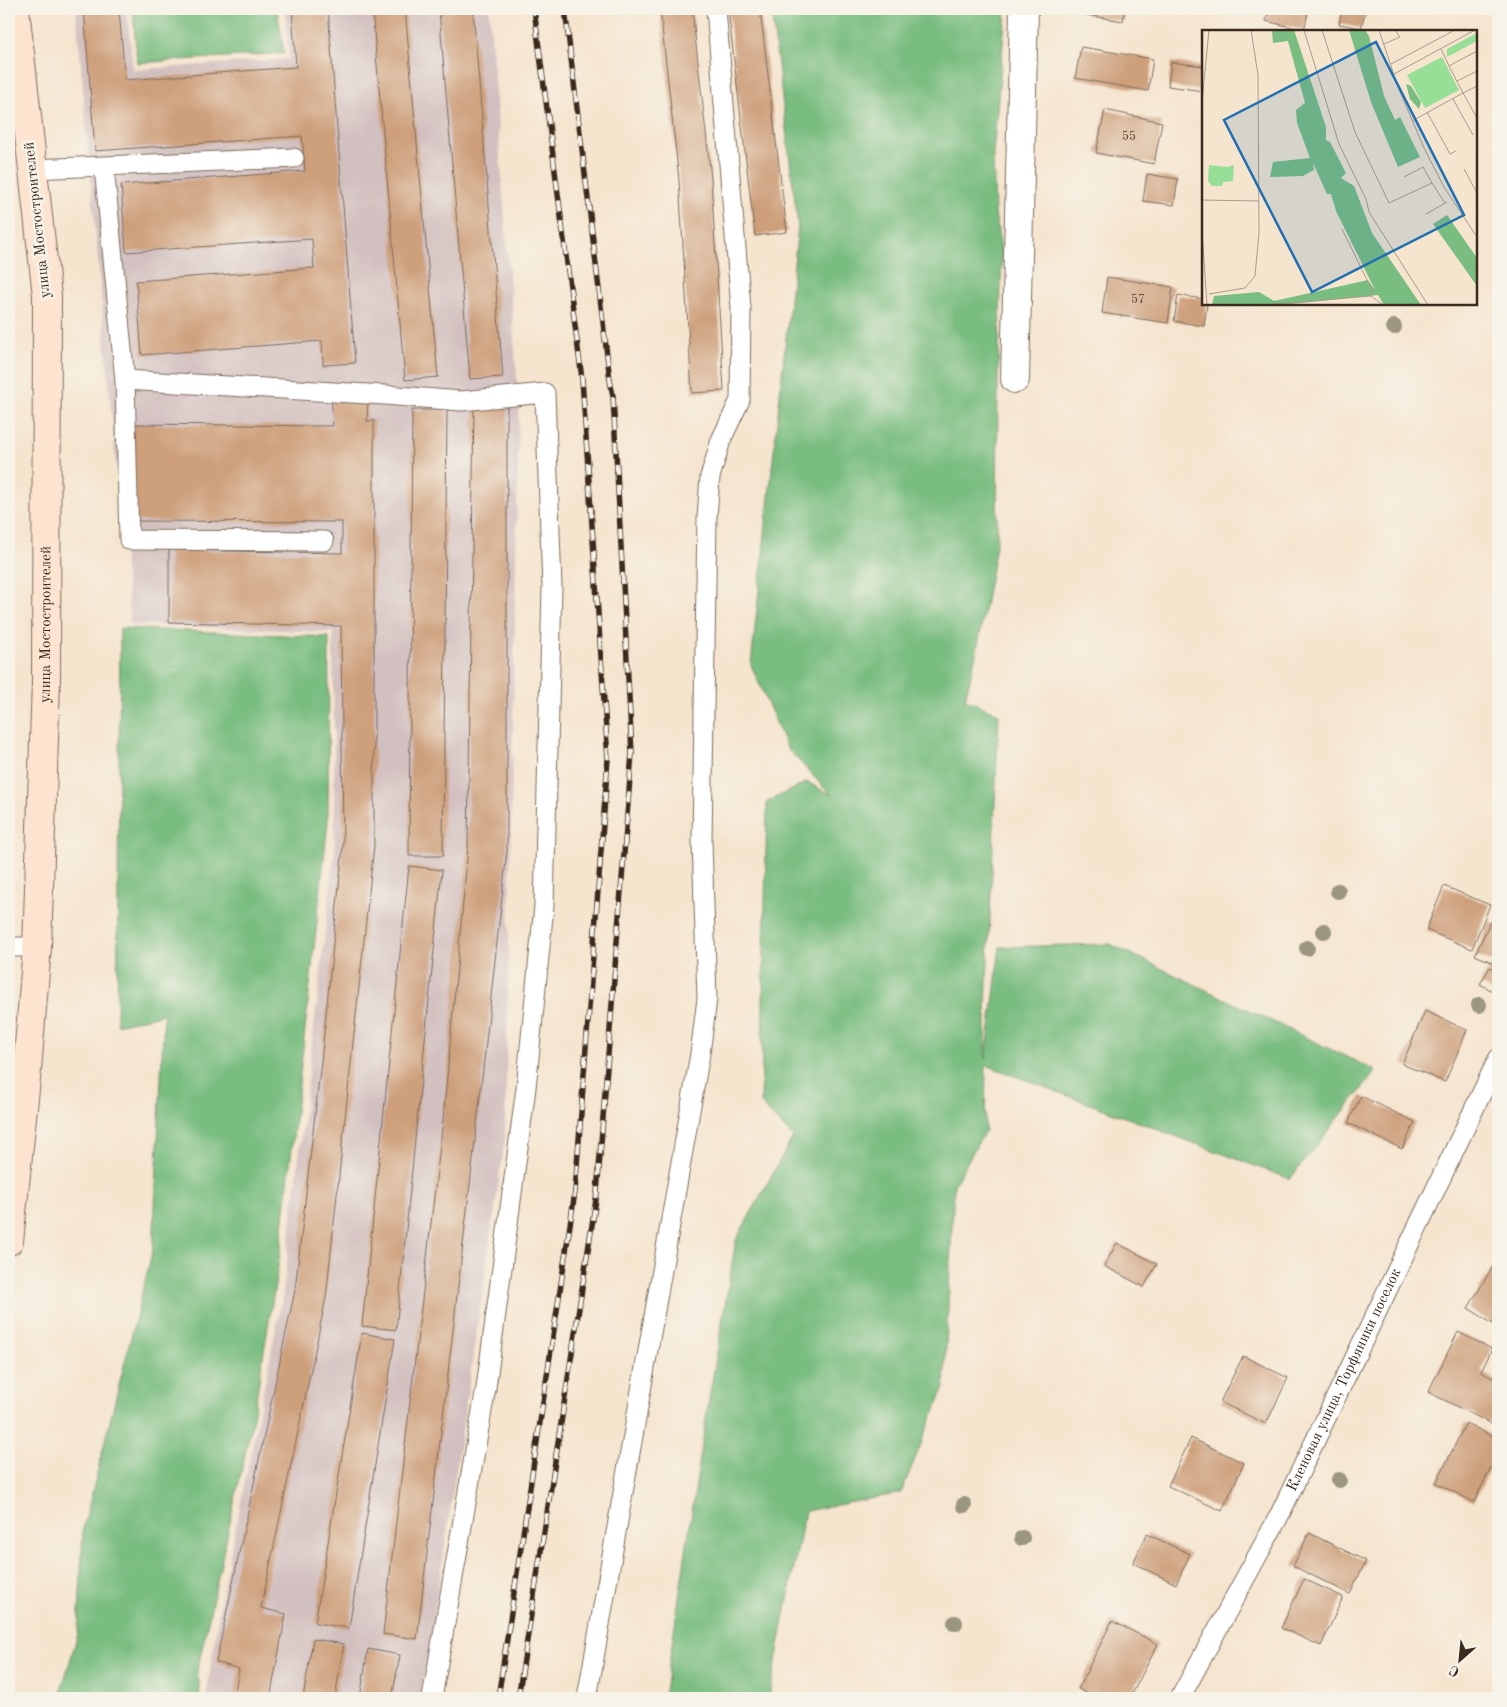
<svg xmlns="http://www.w3.org/2000/svg" width="1507" height="1707" font-family="'Old Standard TT',serif">
<rect width="100%" height="100%" fill="#f7f3e8"/>
<filter id="ink" filterUnits="userSpaceOnUse"><feTurbulence type="fractalNoise" baseFrequency=".02" numOctaves="2"/><feDisplacementMap in="SourceGraphic" scale="10" xChannelSelector="R" yChannelSelector="G"/><feConvolveMatrix kernelMatrix="1 2 1 2 8 2 1 2 1" color-interpolation-filters="sRGB"/></filter>
<filter id="wash" filterUnits="userSpaceOnUse"><feTurbulence type="fractalNoise" baseFrequency=".0096" numOctaves="4" result="noise"/><feDisplacementMap in="SourceGraphic" scale="20" xChannelSelector="R" yChannelSelector="G"/><feGaussianBlur stdDeviation="1.12" result="paint"/><feColorMatrix in="noise" values="0 0 0 0 0 0 0 0 0 0 0 0 0 0 0 0 0 1.4 0 .05"/><feComposite in="paint" operator="in"/></filter>
<g filter="url(#wash)">
<rect width="100%" height="100%" fill="#f5e4ce"/>
<!-- industrial -->
<path fill="#d2bfbf" d="M76,9h51l6,61 156,-11 -4,-50h204l30,395 -14,735 -75,507 -10,52h-214l15,-99 62,-305 52,-446 -2,-216 -203,-8z"/>
<!-- forest -->
<path fill="#79bd80" stroke="#5a744f" d="M133,9h144l7,44 -147,10z
M771,9h235l-13,145 2,59 7,43 -4,123 -1,161 -20,110 -12,49 34,15 -13,291v54l14,-112 110,-3 266,127 -86,108 -304,-114 -1,66 -31,54 -10,203 -43,105 -96,18 -36,187h-105l43,-287 29,-171 57,-103 -32,-33 6,-302 40,-20 24,13 -44,-47 -36,-83 47,-439z
M120,628l209,9 -1,185 -48,433 -28,168 -55,248 3,18 -1,9h-140l19,-64 5,-105 70,-280 11,-235 -47,11z"/>
<g id="blocks">
<!-- building -->
<path fill="#cd9f7a" d="M84,9h35l6,71 171,-13 -4,-58h36l27,354 -32,2 -1,-24 -180,14 -6,-74 178,-13 -2,-29 -186,13 -5,-67 184,-14 -3,-35 -207,15z
M372,9h33l33,368 -33,3z
M439,9h34l30,368 -33,2z
M660,9h32l19,169 13,213 -32,2 -13,-213z
M728,9h32l27,223 -32,4z
M1087,9h38l-2,12 -37,-6z
M1269,9h40l-5,21 -38,-9z
M1342,9h24l-5,19 -22,-4z
M1081,47l72,12 -5,32 -73,-13z
M1171,62l32,4v25l-35,-5z
M1105,110l57,12 -8,42 -58,-11z
M1147,174l31,5 -4,26 -31,-4z
M1107,277l66,10 -5,36 -66,-10z
M1178,295l25,4v5h4l-3,22 -30,-5z
M331,396l37,2 -1,23 7,-1v425l-48,453 -65,310 25,6 -16,84h-36l5,-29 -23,-7 79,-372 27,-237 21,-207 -2,-220 -172,-4v-72l173,3v-31l-207,-1 -3,-97 201,2z
M474,405h33v446l-30,273 -60,515 -34,-5 60,-514 25,-272z
M412,410h35l-4,446h-34z
M409,866l33,4 -46,460 -34,-4z
M1444,886l46,19 -18,44 -46,-19z
M1490,922l8,3v40l-23,-10z
M1490,967l8,4v23l-18,-10z
M1425,1011l42,19 -22,52 -43,-18z
M1361,1096l54,26 -13,27 -54,-26z
M1117,1243l40,21 -13,23 -40,-21z
M1498,1258v69l-30,-19z
M1458,1332l34,17 -11,23 17,9v31l-6,12 -64,-32z
M362,1333l33,6 -46,289 -34,-5z
M1243,1356l45,22 -22,46 -46,-22z
M1466,1423l32,16v14l-24,49 -38,-19z
M1191,1438l53,25 -22,48 -54,-25z
M1309,1533l57,28 -16,33 -57,-28z
M1147,1534l43,20 -14,30 -43,-21z
M1304,1579l39,18 -22,49 -40,-18z
M1112,1621l46,23 -28,54h-33l-19,-9z
M313,1639l31,5 -9,54h-32z
M368,1649l32,6 -8,43h-32z"/>
</g>
</g>
<g filter="url(#ink)">
<use href="#blocks" fill-opacity="0" stroke="#7c6b5c" stroke-width="1"/>
<g fill="none" stroke-linecap="round" stroke-linejoin="round">
<!-- lane casing -->
<g stroke="#7c6b5c" stroke-width="21">
<g id="lane">
<path d="M104,167l21,213 260,15 76,6 84,-8 7,194 -8,319 -18,182 -40,300 -54,310"/>
<path d="M33,169l261,-11"/>
<path d="M125,380l4,160 195,1"/>
<path d="M9,947h28"/>
<path d="M587,1698l113,-644 7,-55 -5,-158 5,-323 3,-41 11,-37 19,-40 1,-92 -25,-299"/>
<path id="s1" d="M1180,1698l99,-182 219,-457"/>
</g>
</g>
<!-- street casing -->
<g stroke="#7c6b5c" stroke-width="30">
<path id="street" d="M1015,379l9,-370"/>
</g>
<!-- secondary casing -->
<g stroke="#7c6b5c" stroke-width="30">
<g id="secondary">
<path id="s2" d="M9,1241l18,-171 10,-123 9,-265 1,-386 -32,-287"/>
</g>
</g>
<!-- lane -->
<use href="#lane" stroke="#fff" stroke-width="19"/>
<!-- street -->
<use href="#street" stroke="#fff" stroke-width="28"/>
<!-- secondary -->
<use href="#secondary" stroke="#fde4d1" stroke-width="28"/>
<!-- rail casing -->
<g stroke="#3b2a1e" stroke-width="5.5">
<path id="rail" d="M498,1698l77,-506 33,-433 -26,-380 -48,-370
M518,1698l79,-505 35,-440 -19,-357 -3,-16 -45,-371"/>
</g>
<!-- rail -->
<use href="#rail" stroke="#f7f3e8" stroke-width="4" stroke-dasharray="11" stroke-linecap="butt"/>
</g>
<!-- trees -->
<g fill="#9b967e">
<circle cx="1394" cy="327" r="8"/>
<circle cx="1338" cy="891" r="8"/>
<circle cx="1324" cy="931" r="8"/>
<circle cx="1307" cy="948" r="8"/>
<circle cx="1479" cy="1005" r="8"/>
<circle cx="1339" cy="1480" r="8"/>
<circle cx="964" cy="1505" r="8"/>
<circle cx="1022" cy="1538" r="8"/>
<circle cx="955" cy="1623" r="8"/>
</g>
</g>
<g text-anchor="middle" dominant-baseline="central" stroke-width="5" stroke-linejoin="round" paint-order="stroke">
<!-- number labels -->
<g font-size="12" fill="#604735">
<text x="1129" y="137">55</text>
<text x="1138" y="300">57</text>
</g>
<!-- street labels -->
<g font-size="15" fill="#3b2a1e" stroke="#f7f3e8">
<text transform="translate(38 220) rotate(-96)">улица Мостостроителей</text>
<text stroke="none"><textPath href="#s2" startOffset="618">улица Мостостроителей</textPath></text>
<text stroke="none"><textPath href="#s1" startOffset="358">Кленовая улица, Торфяники поселок</textPath></text>
</g>
</g>
<!-- overview -->
<g transform="translate(1202 30)">
<rect width="275" height="275" fill="#f5e4ce"/>
<path d="M275,3v8l-30,16v-8zM240,27l17,33 -34,18 -18,-33zM7,135l18,2 7,-2 -1,16 -10,1 -1,4h-10l-4,-5z" fill="#97de97"/>
<path d="M70,0h22l32,97v13l4,2 16,31 -5,5 13,8 18,47 49,72h-37l-6,-10 -97,10h-69l2,-9 45,-4 15,9 94,-21 7,10 -39,-79 -5,-17h-4l-14,-31 1,7 -11,6 -33,1 3,-15 37,-4 -13,-35 -1,-13 9,-7 -17,-62 -15,2zM147,0h16l4,6 15,60 11,24 5,-3 20,40 -22,10 -27,-65zM204,54l5,2 10,16 -2,7 -9,-10zM245,185l30,43v28l-44,-62z" fill="#79bd80"/>
<path fill="none" stroke="#ab9a88" stroke-width="1" d="M102,0l35,114 27,55 3,13 59,93M120,0l33,102 34,71 43,-20 13,20M177,0l19,57 26,61 20,39 33,50M182,14l16,-7 -5,-7M239,19l8,17 28,-15M189,34l64,-34M192,44l81,-44M255,51l20,-10M275,56l-14,7 14,25M251,69l20,36M0,72l7,-72M225,82l23,42 6,-3M210,91l51,-28 -14,-27M262,139l13,24M202,147l19,-10 9,16M0,170l57,1M224,184l21,-12M0,200l5,75M7,264l36,-6 10,-12 4,-43 -1,-158 -7,-45M169,266l12,9M63,275l106,-9 1,-6 -30,-61"/>
<path fill="#1f6fb2" fill-opacity="0.15" stroke="#1f6fb2" stroke-width="2.5" d="M174,12l88,173 -152,77 -88,-172z"/>
<rect width="275" height="275" fill="none" stroke="#3b2a1e" stroke-width="2.5"/>
</g>
<!-- margin -->
<rect width="1507" height="1707" fill="none" stroke="#f7f3e8" stroke-width="30"/>
<!-- north arrow -->
<g transform="translate(1460 1660) rotate(207)" stroke="#f7f3e8" stroke-width="4" paint-order="stroke">
<path d="M0-4L9 19L0 12L-9 19Z" fill="#3b2a1e"/>
<text y="-8" font-size="14" font-weight="bold" text-anchor="middle" fill="#3b2a1e">С</text>
</g>
</svg>
